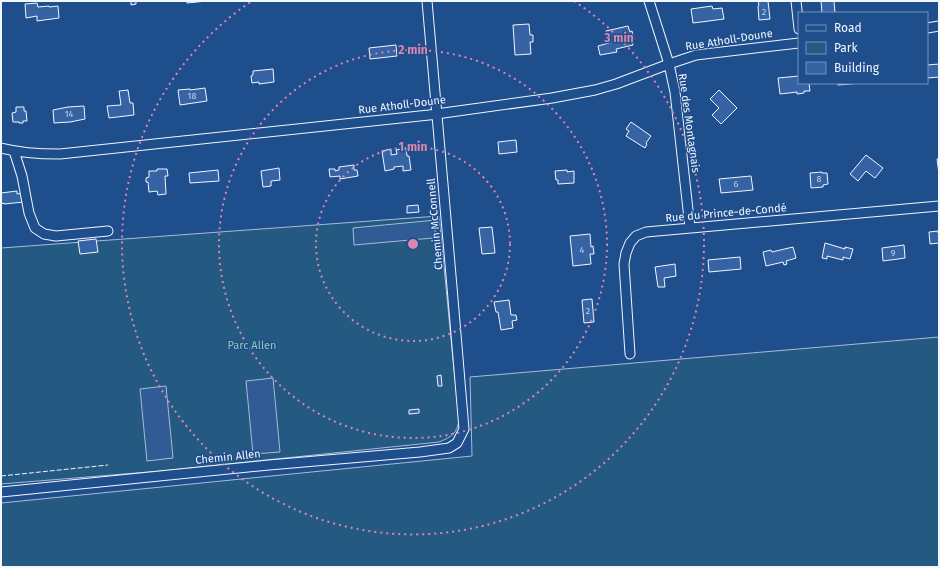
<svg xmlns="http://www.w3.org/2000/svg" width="940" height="568" font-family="'Fira Sans',sans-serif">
<rect width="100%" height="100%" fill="#1f4e8c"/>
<!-- green -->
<path fill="#245a82" stroke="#a8bbd7" d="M439,216l20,204c-2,13 -7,17 -20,22l-278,29 -160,13v-236z
M939,337v230h-938v-64l471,-47 -2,-79z"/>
<!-- parking -->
<path fill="#305b95" stroke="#a8bbd7" d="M436,220l-1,13 -2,5 -79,7 -1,-17z
M273,378l7,74 -27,2 -7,-73z
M166,386l7,72 -26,3 -7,-72z"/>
<!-- building -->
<path fill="#3563a3" stroke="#f2f6ff" d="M131,1h5v3l-5,1z
M187,1h20l-20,2z
M758,1h10l2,18 -11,1 -1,-14 1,-1z
M821,1h13l1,12h-13z
M37,3l1,4 11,-1v1l9,-1 1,12 -22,3v-5l-11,2 -1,-14z
M712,6l1,3 9,-1 2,11 -31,4 -2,-14z
M529,24l1,11h3v7h-3l1,12 -16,1 -2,-30z
M628,26l2,6 2,-1 2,8h-2l1,6 -17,4 1,3 -17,3 -2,-9 11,-3 -3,-12z
M396,45l1,11 -27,3 -1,-11z
M939,64v13l-12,1v-13z
M273,69l1,13 -15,2v-2l-7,1 -1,-7 2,-1v-4z
M799,76v7h10l1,8h-6v2l-7,1v-2l-17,2 -2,-16z
M838,83h23l-23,2z
M205,88l2,13 -27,4 -2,-15 12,-1v1z
M128,90l2,13h3l1,12 -25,3 -2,-12 14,-1 -2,-14z
M719,90l18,18 -16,16 -9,-9 7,-7 -9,-9z
M84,106l1,13 -15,3 -16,1 -1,-13 15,-3z
M16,107h8v4h2l1,10h-4v2h-4v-1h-6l-1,-9 4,-1z
M631,122l20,14 -5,7 1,1 -2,4 -19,-12 3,-5 -3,-2z
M516,140l1,12 -18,2 -1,-12z
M406,148l1,8h2l2,14 -8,1v-5l-9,1v2l-9,2 -3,-20 9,-2v6l6,-1 -1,-4z
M866,155l17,13 -8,10 -9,-7 -8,10 -8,-7z
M937,159h2v15z
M354,165v5h3l1,6 -18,3v-3l-10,1 -1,-8h6v2l4,-1v-3z
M279,168l1,12 -9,1v5l-8,1 -2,-16z
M157,169h10l1,7h-3l1,18 -8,1 -1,-4 -8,1 -1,-10h-2v-4l3,-1v-6h8z
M218,170l1,11 -29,2 -1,-10z
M567,170v2l7,-1v12l-16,1v-4h-2l-1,-9z
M822,172v1h5l1,11 -5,1v2l-12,1 -1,-15z
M751,176l2,14 -32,3 -2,-14z
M17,191v3l6,-1 1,9 -20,2v-1l-3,1v-11z
M418,205l1,7 -12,1v-7z
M492,227l3,26 -13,1 -3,-26z
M938,231v2l1,-1v11l-9,1 -1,-12z
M590,234l1,13 2,-1 1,8h-4l1,10 -18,2 -3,-30z
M96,239l2,13 -18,2 -2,-13z
M825,243l20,6v-2l8,2 -3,10 -7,-2v3l-16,-4v3l-5,-1z
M904,245l1,13 -22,3 -1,-13z
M793,247l3,11 -10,3 1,3 -3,1 -1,-3 -17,4 -3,-14 8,-2 1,2z
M740,257l1,12 -32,3 -1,-12z
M675,264l1,12 -12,2 1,9h-7l-3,-20z
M592,299l2,23 -10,1 -2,-23z
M509,300l2,15h5l1,5 -5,1 1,7 -12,2 -3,-18h-2l-2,-10z
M441,375l1,11h-4l-1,-10z
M419,409v4l-10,1v-4z"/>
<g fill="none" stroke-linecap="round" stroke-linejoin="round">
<!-- minor casing -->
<g stroke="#f2f6ff" stroke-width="11">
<path id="minor" d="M649,1l20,63 6,28 15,136
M796,1l3,28
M927,28l12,-2
M1,148c20,5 38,6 59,6l369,-39 123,-17 43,-8 21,-6 53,-20 27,-9 103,-12
M14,151l8,25 7,37 6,15 9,6 12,2 52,-5
M630,354l-6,-90 2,-11 4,-10 6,-7 10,-4 293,-26
M1,492l268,-27 151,-13 29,-4 8,-5 7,-14 -12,-142 -25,-286"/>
</g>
<!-- minor -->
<use href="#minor" stroke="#1f4e8c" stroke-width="9"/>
<!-- fence -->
<path stroke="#f2f6ff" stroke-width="1" stroke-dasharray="5 2" stroke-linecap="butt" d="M1,476l107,-11"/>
</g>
<!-- distance rings -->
<g fill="none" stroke="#da87ad" stroke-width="2" stroke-dasharray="2 4">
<circle cx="413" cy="244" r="97"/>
<circle cx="413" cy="244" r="194"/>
<path d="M574 1A291 291 0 1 1 252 1"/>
</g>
<g text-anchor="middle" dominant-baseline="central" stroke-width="3" stroke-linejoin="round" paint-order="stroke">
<!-- number labels -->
<g font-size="9" fill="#c3d1e8">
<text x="764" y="12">2</text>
<text x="192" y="96">18</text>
<text x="69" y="114">14</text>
<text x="819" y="179">8</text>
<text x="736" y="184">6</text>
<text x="582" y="250">4</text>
<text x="893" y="253">9</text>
<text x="588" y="311">2</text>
</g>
<!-- street labels -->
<g font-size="11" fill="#f2f6ff" stroke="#1f4e8c">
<text transform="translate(729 40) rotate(-9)">Rue Atholl-Doune</text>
<text transform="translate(402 105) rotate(-7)">Rue Atholl-Doune</text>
<text transform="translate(689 123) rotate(82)">Rue des Montagnais</text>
<text transform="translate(726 213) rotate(-5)">Rue du Prince-de-Condé</text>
<text transform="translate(435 224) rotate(-95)">Chemin McConnell</text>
<text transform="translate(228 457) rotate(-6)">Chemin Allen</text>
</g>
<!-- park labels -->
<g font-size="11" fill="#97c8a6" stroke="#1f4e8c">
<text x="252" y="345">Parc Allen</text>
</g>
</g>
<circle cx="413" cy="244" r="6" fill="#da87ad" stroke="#1f4e8c" stroke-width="2"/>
<g font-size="12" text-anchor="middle" font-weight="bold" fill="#da87ad" stroke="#1f4e8c" stroke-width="3" stroke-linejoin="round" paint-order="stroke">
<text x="619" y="42">3 min</text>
<text x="413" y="54">2 min</text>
<text x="413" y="151">1 min</text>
</g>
<!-- border -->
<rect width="940" height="568" fill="none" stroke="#f2f6ff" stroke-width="4"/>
<!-- legend -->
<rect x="798" y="12" width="130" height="72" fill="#1f4e8c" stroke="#7391ba"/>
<rect x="806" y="25" width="20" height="6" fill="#1f4e8c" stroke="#7391ba"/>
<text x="834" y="32" font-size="12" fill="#f2f6ff">Road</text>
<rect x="806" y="42" width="20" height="12" fill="#245a82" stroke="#7391ba"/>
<text x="834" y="52" font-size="12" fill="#f2f6ff">Park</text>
<rect x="806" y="62" width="20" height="12" fill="#3563a3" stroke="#7391ba"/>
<text x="834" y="72" font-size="12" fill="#f2f6ff">Building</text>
</svg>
